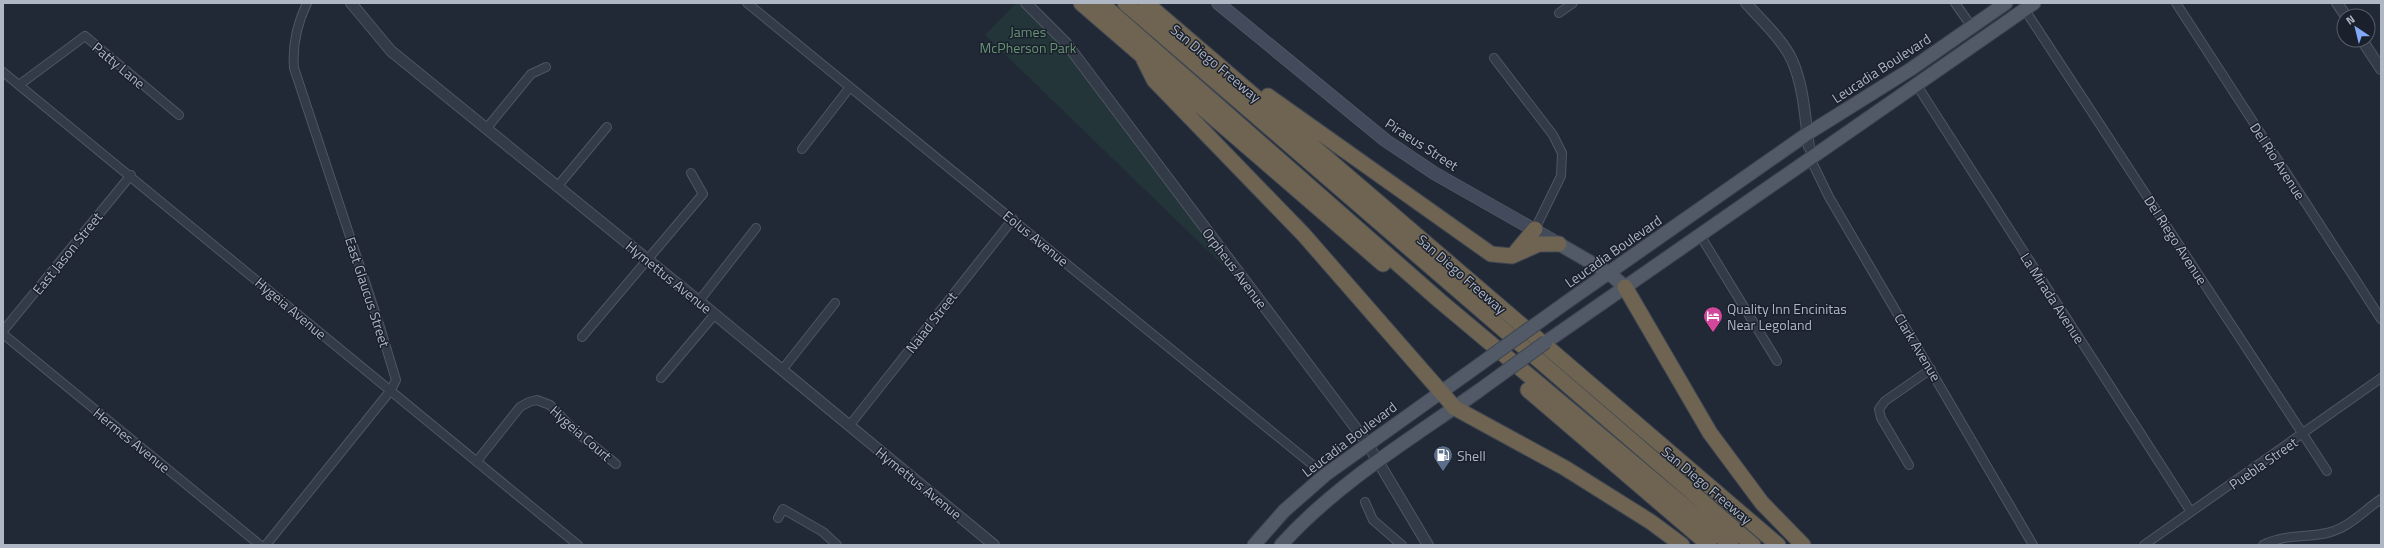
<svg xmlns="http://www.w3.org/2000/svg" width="2384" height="548" font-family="'Titillium Web',sans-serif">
<rect width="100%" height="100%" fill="#212937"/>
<!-- green -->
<path fill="#233538" d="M1016,3h13l234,301 -278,-269z"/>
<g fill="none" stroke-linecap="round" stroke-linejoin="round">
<!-- minor casing -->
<g stroke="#4f5662" stroke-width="10">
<path id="minor" d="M747,3l578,472
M1955,3l17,24
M2176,3l205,316
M2025,10l302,461
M1559,13l14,-10
M1494,58l59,77 9,18 -1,23 -26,53
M3,72l575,473
M1916,84l275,428
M19,85l66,-49 94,79
M486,129l45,-55 15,-7
M802,149l48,-62
M1809,156l20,41 204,348
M557,187l50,-60
M1700,235l77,126
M699,301l57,-73
M3,331l128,-156
M3,334l257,211
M582,337l121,-143 -12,-21
M782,370l53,-67
M661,378l54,-64
M849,426l164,-207
M477,461l43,-54 9,-5 8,-2 13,5 24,25 42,34
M1909,465l-28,-47 -2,-9 6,-8 46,-32
M1365,502l8,18 29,25
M778,518l5,-9 40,23 14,13
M266,545l125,-155 5,-10 -17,-56 -85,-256c-2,-24 3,-44 13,-65
M2144,545l237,-167
M2263,545c21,-11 42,-7 64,-12 22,-5 36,-22 54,-34"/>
</g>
<!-- tertiary casing -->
<g stroke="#4f5662" stroke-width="12">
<path id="tertiary" d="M351,3l40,48 310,252 293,242
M1026,3l40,40 301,400 61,102
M1746,3c16,18 36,36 46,57 12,27 13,58 17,87
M2337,3l9,13
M2362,40l19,29"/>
</g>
<!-- secondary casing -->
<g stroke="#4f5662" stroke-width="14">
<path id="secondary" d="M1218,3l167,137 49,33 125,71"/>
</g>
<!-- primary casing -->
<g stroke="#3e4451" stroke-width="15">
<path id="primary" d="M1559,244l50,29 16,14
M1564,304l243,-170 104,-65 95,-66
M1546,342l488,-339
M1254,545l30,-34 41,-36 140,-100
M1281,545c56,-62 128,-105 196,-153"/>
</g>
<!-- motorway casing -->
<g stroke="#3f4652" stroke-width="17">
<path id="motorway" d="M1081,3l302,261
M1101,3l339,298 291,244
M1125,3l628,542
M1146,3l632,542
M1144,60l10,20 150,155 151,173 110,60 86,54 31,23
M1268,96l223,158 21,2 27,-12h20
M1515,253l20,-24
M1625,287l85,146 52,70 41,42
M1528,390l181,155"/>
</g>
<!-- minor -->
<use href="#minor" stroke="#343b48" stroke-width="8"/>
<!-- tertiary -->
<use href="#tertiary" stroke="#343b48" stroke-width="10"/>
<!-- secondary -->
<use href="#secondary" stroke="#424a5b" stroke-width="12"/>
<!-- primary -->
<use href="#primary" stroke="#525a68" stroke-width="13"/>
<!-- motorway -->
<use href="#motorway" stroke="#6e6451" stroke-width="15"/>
<!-- primary-bridge casing -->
<g stroke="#3e4451" stroke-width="15" stroke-linecap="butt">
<path id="primary-bridge" d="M1465,375l99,-71
M1477,392l69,-50"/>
</g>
<!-- primary-bridge -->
<use href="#primary-bridge" stroke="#525a68" stroke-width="13"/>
</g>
<!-- icons -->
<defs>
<g id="hotel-pin" transform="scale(1)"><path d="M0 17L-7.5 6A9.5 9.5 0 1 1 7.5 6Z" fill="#d1479c" stroke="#1a202c"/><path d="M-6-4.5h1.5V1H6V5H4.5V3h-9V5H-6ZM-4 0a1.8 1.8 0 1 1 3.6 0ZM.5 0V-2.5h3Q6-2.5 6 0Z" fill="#fff"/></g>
<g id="fuel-pin" transform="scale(1)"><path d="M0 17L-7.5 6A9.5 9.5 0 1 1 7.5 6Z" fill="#5c6f8a" stroke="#1a202c"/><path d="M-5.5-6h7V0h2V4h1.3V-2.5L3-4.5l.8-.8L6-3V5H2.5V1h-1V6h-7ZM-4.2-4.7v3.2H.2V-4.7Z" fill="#fff"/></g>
</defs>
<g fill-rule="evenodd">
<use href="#hotel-pin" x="1713" y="316"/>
<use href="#fuel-pin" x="1443" y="455"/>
</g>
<g text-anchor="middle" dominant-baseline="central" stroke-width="3" stroke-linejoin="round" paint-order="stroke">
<!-- park labels -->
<g font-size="14" fill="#679473" stroke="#1a202c">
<text x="1028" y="31">James<tspan x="1028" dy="16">McPherson Park</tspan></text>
</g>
<!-- street labels -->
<g font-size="14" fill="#afb6c4" stroke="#1a202c">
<text transform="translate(1216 63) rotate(40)">San Diego Freeway</text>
<text transform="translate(119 65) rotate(40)">Patty Lane</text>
<text transform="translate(1881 68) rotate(-33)">Leucadia Boulevard</text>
<text transform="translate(1422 144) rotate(33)">Piraeus Street</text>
<text transform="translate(2278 161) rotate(57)">Del Rio Avenue</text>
<text transform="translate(1036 238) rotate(39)">Eolus Avenue</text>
<text transform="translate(2176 240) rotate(57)">Del Riego Avenue</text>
<text transform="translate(1613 251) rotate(-35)">Leucadia Boulevard</text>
<text transform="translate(67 253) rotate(-51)">East Jason Street</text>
<text transform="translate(1235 268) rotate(53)">Orpheus Avenue</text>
<text transform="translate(1462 274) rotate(41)">San Diego Freeway</text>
<text transform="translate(669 277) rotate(39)">Hymettus Avenue</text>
<text transform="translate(368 292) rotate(72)">East Glaucus Street</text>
<text transform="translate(2053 298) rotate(57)">La Mirada Avenue</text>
<text transform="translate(291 308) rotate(40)">Hygeia Avenue</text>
<text transform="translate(931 322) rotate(-52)">Naiad Street</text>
<text transform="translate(1918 347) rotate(59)">Clark Avenue</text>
<text transform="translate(581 433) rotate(41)">Hygeia Court</text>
<text transform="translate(1349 439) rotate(-37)">Leucadia Boulevard</text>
<text transform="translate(132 440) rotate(39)">Hermes Avenue</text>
<text transform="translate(2263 463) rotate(-35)">Puebla Street</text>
<text transform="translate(919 483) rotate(39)">Hymettus Avenue</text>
<text transform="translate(1707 485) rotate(40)">San Diego Freeway</text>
</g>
<!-- poi labels -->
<g font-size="14" fill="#afb6c4" stroke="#1a202c" text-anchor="start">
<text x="1727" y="308">Quality Inn Encinitas<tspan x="1727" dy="16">Near Legoland</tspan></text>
<text x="1457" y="455">Shell</text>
</g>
</g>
<!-- border -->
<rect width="2384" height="548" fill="none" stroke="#afb6c4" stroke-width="8"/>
<!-- north arrow -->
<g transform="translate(2356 28) rotate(325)"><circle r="19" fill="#1a202c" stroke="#565c69"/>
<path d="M0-3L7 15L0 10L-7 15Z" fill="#82a9f5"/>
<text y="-6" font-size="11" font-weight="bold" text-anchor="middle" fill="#afb6c4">N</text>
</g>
</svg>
